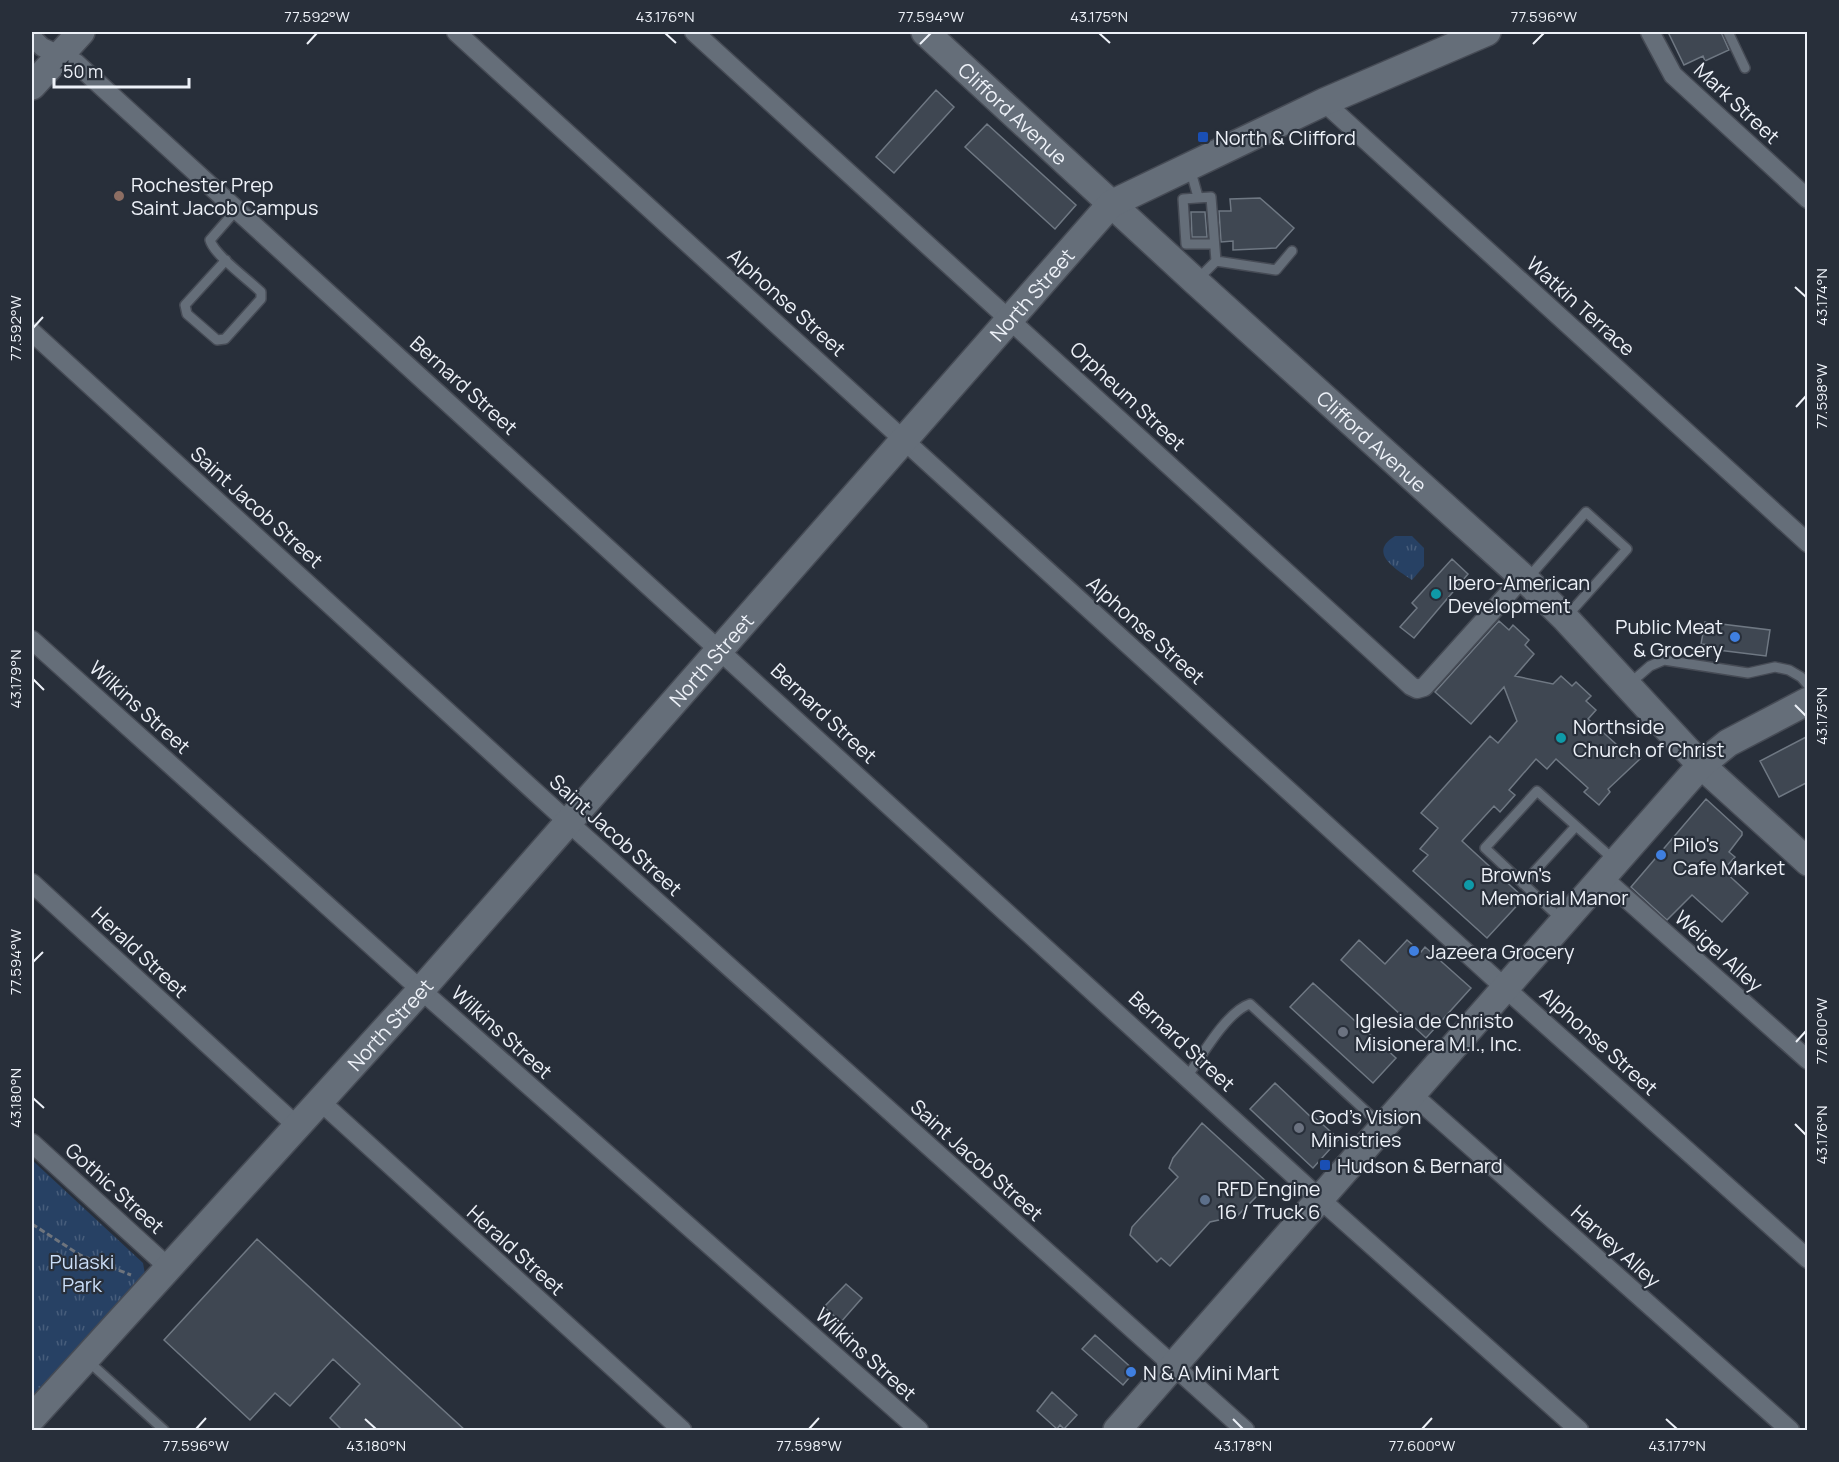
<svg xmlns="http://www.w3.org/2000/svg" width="1839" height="1462" font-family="Manrope,sans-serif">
<defs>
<pattern id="park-tufts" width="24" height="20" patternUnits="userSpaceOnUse" patternTransform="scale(1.5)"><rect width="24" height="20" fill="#274164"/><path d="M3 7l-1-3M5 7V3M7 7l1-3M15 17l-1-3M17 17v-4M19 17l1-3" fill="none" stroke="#475d7b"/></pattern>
</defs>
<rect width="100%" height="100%" fill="#282f3a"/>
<!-- park -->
<path fill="url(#park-tufts)" d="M1395,536h17l12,12v18l-12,14c-16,-11 -45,-27 -17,-44z
M32,1160l111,103 2,11 -113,125z"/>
<!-- building -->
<path fill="#3f4752" stroke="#6f7883" stroke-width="1.5" d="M1668,32h53l8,18 -24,11 -2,-5 -19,9z
M936,90l18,17 -60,66 -18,-16z
M987,124l89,81 -21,24 -90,-82z
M1260,198l34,30 -18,20 -43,2v-9l-12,1 -2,-31h12l-1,-12z
M1191,212h14l2,25h-15z
M1452,559l16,15 -54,64 -14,-11 17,-19 -5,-5z
M1499,621l10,9 4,-5 16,15 -4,5 9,9 -19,22 38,8 8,-8 11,10 4,-4 15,14 -5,5 10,9 -8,9 37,33 4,-5 12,11 -33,31 2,3 -11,13 -15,-13 4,-4 -32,-29 -9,10 -11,-10 -27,31 6,5 -15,17 -6,-6 -32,35 62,57 -37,40 -74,-67 15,-16 -8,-6 18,-21 -17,-15 69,-77 8,7 19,-22 -13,-34 -33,37 -36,-32z
M1705,622l65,8 -4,26 -56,-7v-4l-9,-1z
M1808,736v46l-29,15 -19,-36z
M1706,799l36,33v3l-13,17 6,5 -12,13 25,23 -26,29 -30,-27 -25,25 -36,-33z
M1359,940l26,24 22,-24 14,12 4,-5 46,41 -45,50 -85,-78z
M1313,983l83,75 -23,25 -83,-76z
M1275,1083l36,34 2,-1 26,23 -26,29 -63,-59z
M1202,1123l67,61 -32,32 -27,6 -40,44 -9,-8 -4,4 -27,-27 2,-8 46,-50 -9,-9 4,-10z
M257,1239l209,192h-123l-13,-13 30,-34 -27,-25 -43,47 -15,-13 -25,27 -86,-80z
M846,1284l16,14 -21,24 -17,-15z
M1095,1335l40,36 -12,14 -41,-36z
M1052,1392l25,23 -13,14 -4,-4 -3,4 -20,-18z"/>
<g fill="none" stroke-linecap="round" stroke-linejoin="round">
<!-- lane casing -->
<g stroke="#464b55" stroke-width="12">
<path id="lane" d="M1728,32l17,36
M1190,168l8,29
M226,260l-41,45 2,9 30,26 8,-1 36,-40v-7c-12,-12 -47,-37 -51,-52l27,-31
M1216,261l60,9 16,-19
M1197,280l19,-19 -5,-64 -28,2 3,45h28
M1528,578l58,-66 41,37 -60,67
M1628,685l22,-19 14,-6 84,13 27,-6 14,3 12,7 7,8
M1523,884l53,-58
M1561,919l-76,-71 52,-57 76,68
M1187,1077c14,-20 40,-66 63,-73l132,122
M88,1361l76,69"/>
</g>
<!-- street casing -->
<g stroke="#464b55" stroke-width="21">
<path id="street" d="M456,32l1048,955 304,272
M694,32l717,654 6,3 7,-2 99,-110
M1650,32l23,43 135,124
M32,37l10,10 34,16 1244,1136 259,231
M1324,102l484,441
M32,332l536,490 677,608
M32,640l389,350 498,440
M1601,876l207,184
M32,883l266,244
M1413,1095l377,335
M321,1102l361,328
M32,1143l136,124"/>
</g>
<!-- secondary casing -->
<g stroke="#464b55" stroke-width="30">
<g id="secondary">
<path id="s1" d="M925,32l270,249 331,299 39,38 136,147 107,97"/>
<path d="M32,86l49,-54"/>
<path id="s2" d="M32,1418l389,-428 690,-786 213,-102 163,-70"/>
<path d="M1117,1430l584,-665 27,-22 80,-42"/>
</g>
</g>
<!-- path -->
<path stroke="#6e747d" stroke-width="3" stroke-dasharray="6 3" stroke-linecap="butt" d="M32,1224l48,31 51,20"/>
<!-- lane -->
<use href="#lane" stroke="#656e79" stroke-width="9"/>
<!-- street -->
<use href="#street" stroke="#656e79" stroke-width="18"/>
<!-- secondary -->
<use href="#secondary" stroke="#656e79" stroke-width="27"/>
</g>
<!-- ticks -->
<path fill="none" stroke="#edf1f8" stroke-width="2" d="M665,33l11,10M1099,33l11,10M307,44l10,-11M920,44l11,-11M1533,44l11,-11M1795,287l11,10M33,328l10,-11M1796,407l10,-11M33,679l11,11M1795,705l11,11M33,962l10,-10M1796,1042l10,-11M33,1098l11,10M1795,1124l11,11M365,1419l11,10M1233,1419l10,10M1666,1419l11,10M196,1429l10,-11M809,1429l10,-11M1422,1429l10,-11"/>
<!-- markers -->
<g fill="#1a4fb4" stroke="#282f3a" stroke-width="2">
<rect x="1197" y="131" width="12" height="12" rx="3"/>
<rect x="1319" y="1159" width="12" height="12" rx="3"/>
</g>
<circle fill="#8d6e63" stroke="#282f3a" stroke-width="2" cx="119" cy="196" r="6"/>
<g fill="#0f9aa8" stroke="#282f3a" stroke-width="2">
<circle cx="1436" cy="594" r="6"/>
<circle cx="1561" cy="738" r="6"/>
<circle cx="1469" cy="885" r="6"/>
</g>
<g fill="#3f7fe0" stroke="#282f3a" stroke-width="2">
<circle cx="1735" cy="637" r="6"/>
<circle cx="1661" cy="855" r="6"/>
<circle cx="1414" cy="951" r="6"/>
<circle cx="1131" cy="1372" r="6"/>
</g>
<g fill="#6b7280" stroke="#282f3a" stroke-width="2">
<circle cx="1343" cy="1032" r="6"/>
<circle cx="1299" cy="1128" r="6"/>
</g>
<circle fill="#5c6f8a" stroke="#282f3a" stroke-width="2" cx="1205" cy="1200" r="6"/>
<g text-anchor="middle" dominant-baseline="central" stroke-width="4.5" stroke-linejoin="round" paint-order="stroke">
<!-- street labels -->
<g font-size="20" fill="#edf1f8" stroke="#282f3a">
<text transform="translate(1737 103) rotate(43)">Mark Street</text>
<text stroke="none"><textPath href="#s1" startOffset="120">Clifford Avenue</textPath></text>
<text stroke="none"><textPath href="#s2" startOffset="1504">North Street</textPath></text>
<text transform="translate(787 302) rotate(42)">Alphonse Street</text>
<text transform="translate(1581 306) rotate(42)">Watkin Terrace</text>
<text transform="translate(464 385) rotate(42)">Bernard Street</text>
<text transform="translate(1128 396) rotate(43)">Orpheum Street</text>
<text stroke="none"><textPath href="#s1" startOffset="606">Clifford Avenue</textPath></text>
<text transform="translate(257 507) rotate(42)">Saint Jacob Street</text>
<text transform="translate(1146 630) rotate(42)">Alphonse Street</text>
<text stroke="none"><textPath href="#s2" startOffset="1018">North Street</textPath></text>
<text transform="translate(140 707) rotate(42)">Wilkins Street</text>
<text transform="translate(824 713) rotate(43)">Bernard Street</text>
<text transform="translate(616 835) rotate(42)">Saint Jacob Street</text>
<text transform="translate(1719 951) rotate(42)">Weigel Alley</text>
<text transform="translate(140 952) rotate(43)">Herald Street</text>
<text stroke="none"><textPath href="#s2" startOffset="532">North Street</textPath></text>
<text transform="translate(502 1032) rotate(42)">Wilkins Street</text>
<text transform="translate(1182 1041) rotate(43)">Bernard Street</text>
<text transform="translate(1599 1041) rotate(42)">Alphonse Street</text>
<text transform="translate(977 1160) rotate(42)">Saint Jacob Street</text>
<text transform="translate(115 1188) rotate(42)">Gothic Street</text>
<text transform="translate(1616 1246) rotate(42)">Harvey Alley</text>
<text transform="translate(516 1250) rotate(42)">Herald Street</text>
<text transform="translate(866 1354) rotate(42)">Wilkins Street</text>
</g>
<!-- poi labels -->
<g font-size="20" fill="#edf1f8" stroke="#282f3a" text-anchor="start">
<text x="1215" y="137">North &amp; Clifford</text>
<text x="131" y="184">Rochester Prep<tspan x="131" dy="23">Saint Jacob Campus</tspan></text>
<text x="1448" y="582">Ibero-American<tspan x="1448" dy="23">Development</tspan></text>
<text x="1723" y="626" text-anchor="end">Public Meat<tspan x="1723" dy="23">&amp; Grocery</tspan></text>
<text x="1573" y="726">Northside<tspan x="1573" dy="23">Church of Christ</tspan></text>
<text x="1673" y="844">Pilo's<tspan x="1673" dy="23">Cafe Market</tspan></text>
<text x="1481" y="874">Brown's<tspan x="1481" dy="23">Memorial Manor</tspan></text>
<text x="1426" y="951">Jazeera Grocery</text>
<text x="1355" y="1020">Iglesia de Christo<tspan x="1355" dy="23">Misionera M.I., Inc.</tspan></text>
<text x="1311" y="1116">God's Vision<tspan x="1311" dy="23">Ministries</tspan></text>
<text x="1337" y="1165">Hudson &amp; Bernard</text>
<text x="1217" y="1188">RFD Engine<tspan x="1217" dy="23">16 / Truck 6</tspan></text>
<text x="1143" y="1372">N &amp; A Mini Mart</text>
</g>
<!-- park labels -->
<g font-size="20" fill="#cbdef8" stroke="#282f3a">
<text x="82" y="1261">Pulaski<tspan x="82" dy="23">Park</tspan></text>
</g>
</g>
<!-- border -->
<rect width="1839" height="1462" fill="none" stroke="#282f3a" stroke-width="66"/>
<!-- scale -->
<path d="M54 78v9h135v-9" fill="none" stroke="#edf1f8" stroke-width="3"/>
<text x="63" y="78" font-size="18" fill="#edf1f8" stroke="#282f3a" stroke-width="4.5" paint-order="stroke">50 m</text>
<rect x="33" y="33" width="1773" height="1396" fill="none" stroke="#edf1f8" stroke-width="2"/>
<g font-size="15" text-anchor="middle" fill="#edf1f8">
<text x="317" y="22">77.592°W</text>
<text x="665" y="22">43.176°N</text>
<text x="931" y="22">77.594°W</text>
<text x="1099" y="22">43.175°N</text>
<text x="1544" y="22">77.596°W</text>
<text transform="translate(1822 297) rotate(-90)" y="5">43.174°N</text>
<text transform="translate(16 328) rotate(-90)" y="5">77.592°W</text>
<text transform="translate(1822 396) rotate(-90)" y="5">77.598°W</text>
<text transform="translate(16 679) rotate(-90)" y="5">43.179°N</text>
<text transform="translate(1822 716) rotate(-90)" y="5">43.175°N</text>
<text transform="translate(16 962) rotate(-90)" y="5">77.594°W</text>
<text transform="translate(1822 1031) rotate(-90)" y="5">77.600°W</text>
<text transform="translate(16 1098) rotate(-90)" y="5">43.180°N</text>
<text transform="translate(1822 1135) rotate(-90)" y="5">43.176°N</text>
<text x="196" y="1451">77.596°W</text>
<text x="376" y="1451">43.180°N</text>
<text x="809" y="1451">77.598°W</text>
<text x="1243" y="1451">43.178°N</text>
<text x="1422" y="1451">77.600°W</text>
<text x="1677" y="1451">43.177°N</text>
</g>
</svg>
